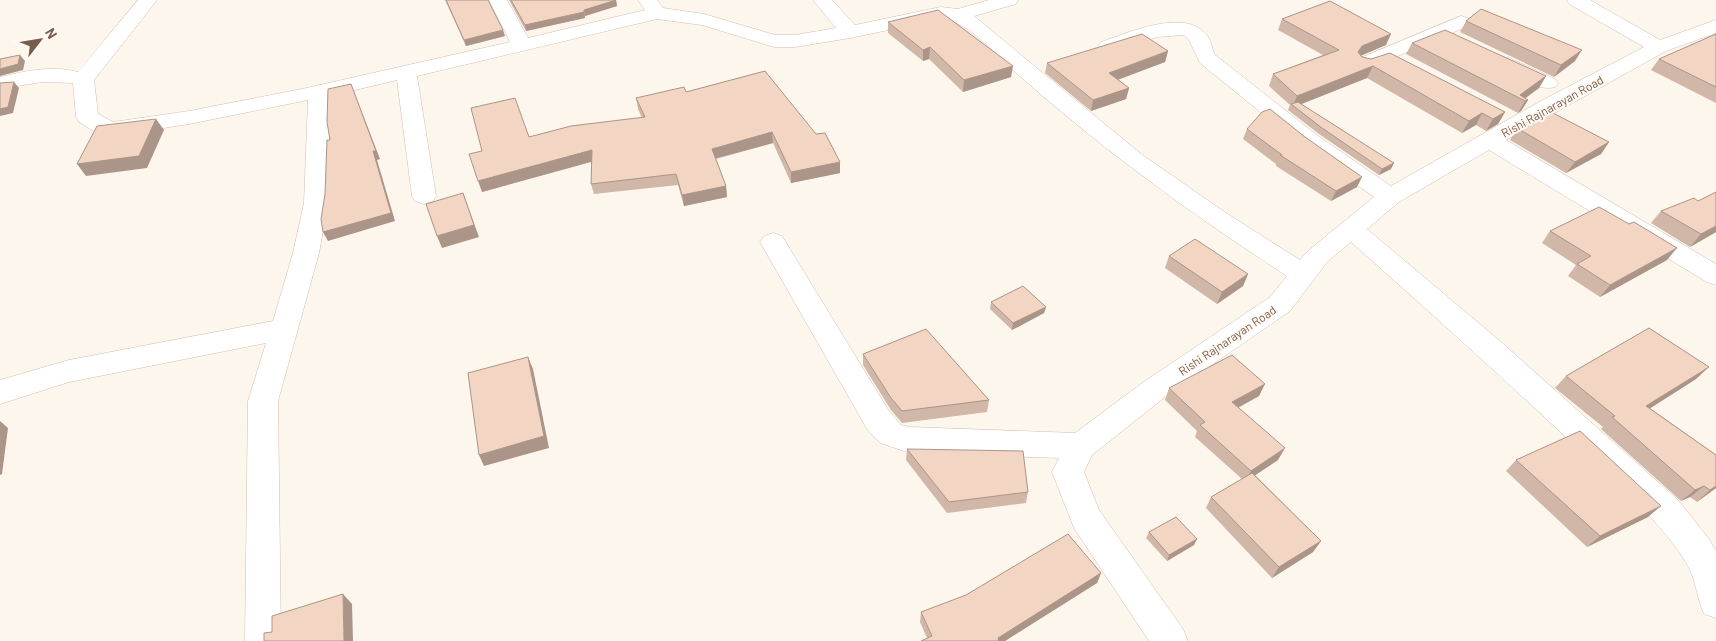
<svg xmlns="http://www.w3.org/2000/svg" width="1716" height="641" font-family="Barlow,sans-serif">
<rect width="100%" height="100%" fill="#fdf6ec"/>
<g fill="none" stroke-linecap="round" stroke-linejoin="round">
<!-- minor casing -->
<g stroke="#d1beb0" stroke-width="1">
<path id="minor" d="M138,0h19l-63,80 4,34 15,8 76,-11 113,-22 208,-47 -21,-42h18l21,38 117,-28 -7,-10h19l6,8 41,6 71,21h20l41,-7 -23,-28h19l23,25 86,-18 17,2 31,-9h29l-2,4 -42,12 167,138 85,59 74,47 9,-10 65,-53 -72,-51 -102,-83 -11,-23 -5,-5 -27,2 -49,15 -7,-2 -3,-4 3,-4c26,-9 83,-34 105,-8 5,6 6,14 9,21l103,81 73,50 150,-85 103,-54 -75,-43 -2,-4h23l70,40 56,-20v13l-50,18 -160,89 210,124v21l-9,-3 -218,-132 -90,52 -32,27 133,112 178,159 31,39 7,12v67l-12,-4c-8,-18 -8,-37 -19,-53 -30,-47 -75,-83 -115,-120 -72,-68 -145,-133 -219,-199l-24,20 -37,49 -125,86 -73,58 -8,17 15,38 84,119 5,12h-39l-75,-113 -22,-56 7,-14 -149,-5 -30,-10 -13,-14 -107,-187 4,-6 9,-3 9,3 107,175 12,14 9,2 165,6 70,-52 125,-84 17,-21c-96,-62 -188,-129 -273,-205 -21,-19 -44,-49 -73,-52l-91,19 -55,9h-21l-72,-22 -45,-6 -240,57 19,120 -3,5 -9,3 -9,-3 -3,-5 -15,-116 -67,16 -2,107 -9,50 -41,148 3,240h-36l3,-240 18,-58 -197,39 -69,22v-24l69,-20 204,-39 20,-68 11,-50 4,-103 -119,24 -76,12 -18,-4 -16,-10 -3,-5 -3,-34 -31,-1 -42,7v-12c26,-6 52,-12 78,-5z
M1461,16l7,2 3,4 -3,4 -96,41 -7,2 -7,-2 -3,-4 3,-4z
M1509,58l46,21 3,4 -3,4c-17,5 -38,-11 -53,-19l-3,-4 3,-4z"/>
</g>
<!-- minor -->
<use href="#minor" fill="#fff" fill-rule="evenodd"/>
</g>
<!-- wall -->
<path fill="#d1b7a8" d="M445,0h43l17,36 -39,10z
M509,0h107l1,6 -32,10v2l-59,13z
M1282,19l104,26 -25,11 1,1 143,55 -7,12 -12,7 -10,-6 -14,8 -95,-55 -66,26 90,65 -12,6 -60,-41 -31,-24 2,-5 -21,-19 4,-12 50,-19 -45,-25z
M1466,21l109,40 -21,16 -94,-45z
M888,22l123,55 -48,15 -34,-33 -6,2 -35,-28z
M1716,34v69l-65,-33 8,-11z
M1412,43l134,33 -7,12 -14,10 3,2 -7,11 -3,2 -112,-59z
M1168,51l-3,11 -47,17 11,9 -3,11 -35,12 -46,-38 2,-10z
M765,71l75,102 -49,10 -18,-40 -57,16 10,27 1,11 -43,9 -6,-21 -84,9 -3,-10v-22l-109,30 47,-55 113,-19 -4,-9 -2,-11 50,-6z
M1517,128l92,14 -8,12 -35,19 -56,-33z
M1247,129l110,58 -26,14 -55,-35v-2l-33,-25z
M1698,201l18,31 -26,15 -39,-24 10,-12z
M1629,224l38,36 -67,37 -32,-21 8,-11 -34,-22 8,-12z
M1169,256l79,18 -5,12 -26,18 -52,-36z
M991,302l55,5 -2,6 -32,17 -22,-21z
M863,354l126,46 -2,12 -85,11 -11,-13 -28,-45z
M1566,376l130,3 -46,29 66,47v33l-19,14 -7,-5 -9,4 -80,-72 2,-2 -48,-39z
M1169,388l90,8 -21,12 40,52 -23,15 66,66 -8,11 -41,26 -66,-70 5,-11 31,-18 -47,-42 2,-6 -32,-31z
M907,449l121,43 -2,11 -79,10 -41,-53z
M1516,460l132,57 -61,30 -81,-76z
M1149,532l45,13 -27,16 -21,-23z
M1101,573l-4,10 -92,58h-84l6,-3 -7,-16 1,-10z"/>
<!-- shaded-wall -->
<path fill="#aa9588" d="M616,0l1,6 -32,10 -1,-6z
M584,12l1,6 -59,13 -1,-6z
M503,30l2,6 -39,10 -2,-6z
M1391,34l-5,11 -29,12 1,-5 4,-6z
M930,47l-1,12 -6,2v-11z
M1582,50l-7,11 -21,16 7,-12z
M1168,51l-3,11 -58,22 2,-11z
M20,55l5,6 -2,9 -23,6v-7z
M1013,66l-2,11 -48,15 1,-12z
M1373,66l-6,12 -73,29 -1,-1 4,-10z
M1546,76l-7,12 -16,12 -3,-5z
M14,82l5,6 -6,25 -13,3v-7z
M351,84l29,75 -3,1 18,61 -67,20 -5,-9z
M1129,88l-3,11 -35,12 2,-11z
M1528,100l-7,11 -3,2 7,-12z
M1505,112l-7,12 -12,7 7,-12z
M1482,113l-6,12 -14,8 7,-12z
M156,119l8,11 -17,38 -61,8 -9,-12z
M772,132l1,11 -60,16 -1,-10z
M1609,142l-8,12 -35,19 9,-11z
M592,150l2,11 -112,31 -4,-11z
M840,162v11l-49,10v-11z
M1394,163l-3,6 -12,6 3,-6z
M1362,177l-5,10 -26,14 5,-10z
M726,186l1,11 -43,9 -2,-11z
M463,193l16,44 -37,11 -5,-12z
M1716,226v6l-26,15 11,-13z
M1677,248l-10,12 -67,37 10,-12z
M1248,274l-5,12 -26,18 5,-12z
M1046,307l-2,6 -32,17 1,-7z
M528,357l5,12 16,79 -65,18 -5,-11z
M1709,367l-13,12 -61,39 11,-12z
M1265,384l-6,12 -33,18 6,-12z
M0,421l8,7 -6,46 -2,1z
M1285,448l-7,12 -33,22 6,-11z
M1704,486l-14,11 -9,4 14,-11z
M1716,486v2l-19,14 13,-12z
M1661,506l-13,11 -61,30 13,-11z
M1197,539l-3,6 -27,16 2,-6z
M1321,541l-8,11 -41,26 7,-11z
M1101,573l-4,10 -92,58h-8l1,-3z
M343,594l9,10 1,37h-9z"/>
<!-- building -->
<path fill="#f3d5c3" stroke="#aa9588" d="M446,0h42l15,30 -39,10z
M511,0h105l-32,10v2l-59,13z
M1330,1l61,33 -29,12 -4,6 4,5 9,2 19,-6 115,59 -12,7 -11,-6 -13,8 -96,-55 -76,30 -24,-22 66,-24 -57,-31z
M1481,9l101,41 -21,15 -95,-44z
M938,10l75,56 -49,14 -34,-33 -7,3 -35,-28z
M1445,30l101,46 -26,19 8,5 -3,1 -113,-58z
M1142,34l26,17 -59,22 20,15 -36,12 -46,-37z
M1716,34v53l-57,-28z
M20,55l-2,9 -18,5v-10z
M765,71l51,63 9,-1 15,29 -49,10 -19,-40 -60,17 14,37 -44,9 -6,-21 -85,10 1,-34 -114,31 -9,-27 13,-3 -11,-43 44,-10 14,39 42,-11 74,-9 -9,-19 48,-11 2,5z
M14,82l-6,25 -8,2v-26z
M351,84l25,67h-3l18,62 -68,19 -2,-13 4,-25 2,-54h3l-3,-18 1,-33z
M1298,102l96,61 -12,6 -60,-41 -31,-24z
M1270,109l35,28 57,40 -26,14 -56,-36h2l-35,-26 15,-17z
M1549,111l60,31 -34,20 -58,-34z
M156,119l-17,37 -62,8 20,-38z
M1716,192v34l-15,8 -40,-23 33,-13 4,3z
M463,193l11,32 -37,11 -11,-32z
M1599,207l30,17 5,-2 43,26 -67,37 -33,-21 14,-8 -41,-25z
M1195,239l53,35 -26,18 -53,-36z
M1023,286l23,21 -33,16 -22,-21z
M1649,328l60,39 -63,39 70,49v31l-6,4 -6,-4 -9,4 -83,-73 3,-1 -49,-40z
M926,329l63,71 -87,11 -11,-13 -28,-44z
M1232,355l33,29 -33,18 53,46 -34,23 -51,-46 5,-3 -36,-34z
M528,357l16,79 -65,19 -11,-82z
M1580,431l81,75 -61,30 -84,-76z
M907,449l116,2 5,41 -79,10z
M1252,473l69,68 -42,26 -68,-70z
M1176,517l21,22 -28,16 -20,-23z
M1068,534l33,39 -103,65 1,3h-78l11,-5 -11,-24 45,-17z
M343,594l1,47h-80v-8l8,-1v-16z"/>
<g text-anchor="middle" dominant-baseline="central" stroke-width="4" stroke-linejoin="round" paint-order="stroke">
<!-- street labels -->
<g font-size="12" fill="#7a5c4d" stroke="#fffaf3">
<text transform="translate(1552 106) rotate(-29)">Rishi Rajnarayan Road</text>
<text transform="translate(1227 340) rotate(-34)">Rishi Rajnarayan Road</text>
</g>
</g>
<!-- north arrow -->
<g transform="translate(40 40) rotate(59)" stroke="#fffaf3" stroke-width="4" paint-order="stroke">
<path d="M0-4L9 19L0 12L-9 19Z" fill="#7a5c4d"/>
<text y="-8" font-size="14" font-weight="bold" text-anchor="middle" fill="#7a5c4d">N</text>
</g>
</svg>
